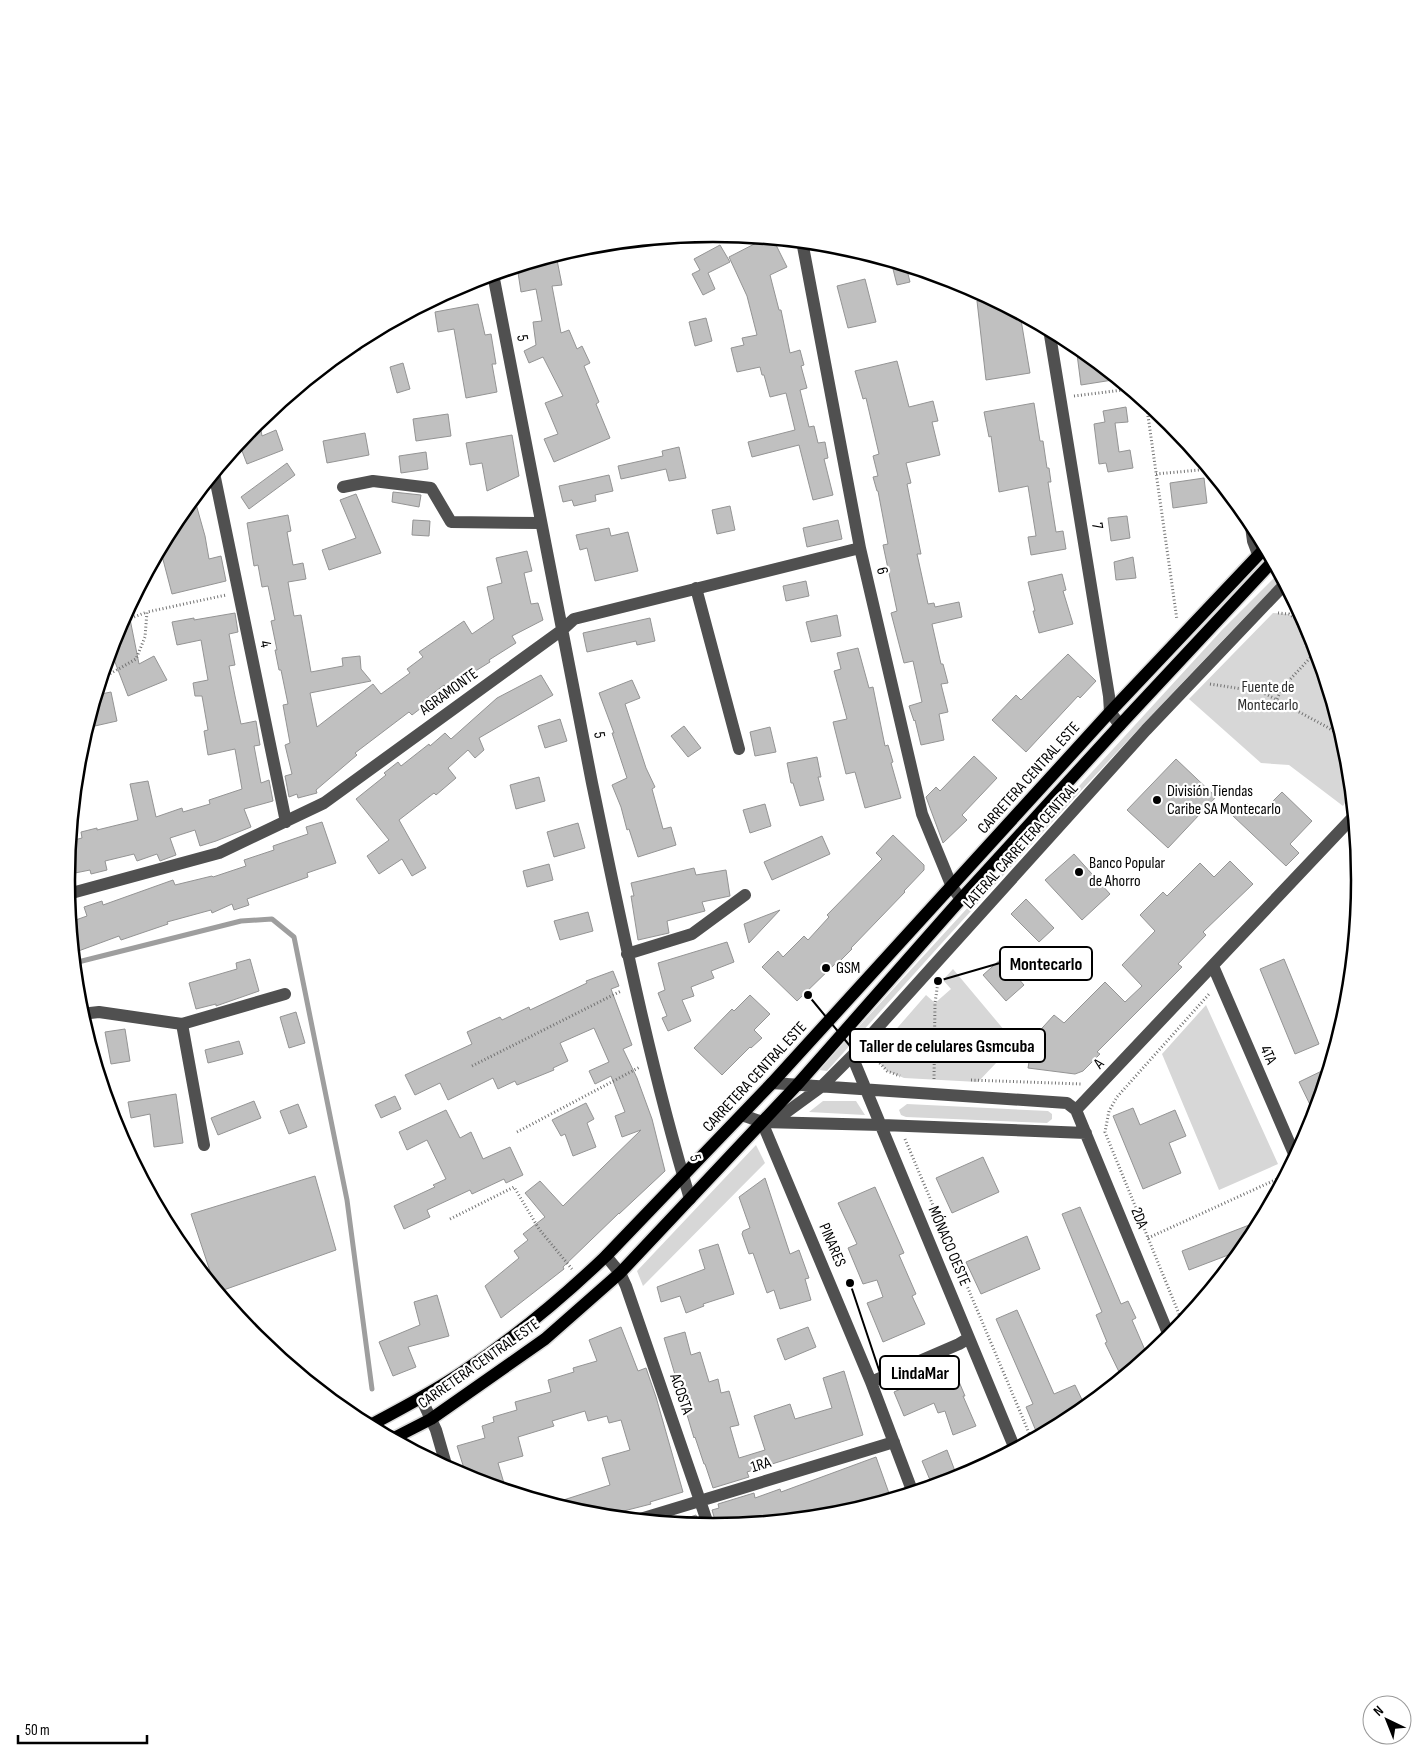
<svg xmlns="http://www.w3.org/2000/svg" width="1427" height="1760" font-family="'Sofia Sans Condensed',sans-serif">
<rect width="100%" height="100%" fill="#fff"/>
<!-- green -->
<path fill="#d7d7d7" d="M362,338l-1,13 -17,-1z
M1278,574l4,5c-156,160 -306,325 -455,492l-8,-1 403,-440z
M1273,613l16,1 7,5 48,120 4,15 4,38 -9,14 -54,-41 -28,-2 -72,-64z
M953,969l62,74 -37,39 -74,-4 -17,-7 -10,-11 1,-10 48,-55 9,8 16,-14 -8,-9z
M1206,1005l72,159 -59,26 -57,-136z
M823,1101h33l9,14 -56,-3z
M907,1104l141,7 4,3v5l-5,4 -141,-6 -5,-2 -2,-5z
M756,1145l9,18 -122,123 -6,-15z"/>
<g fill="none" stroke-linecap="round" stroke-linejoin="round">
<!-- stream -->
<path stroke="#9e9e9e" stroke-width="5" d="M74,963l167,-42 31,-2 22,18 53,263 25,189"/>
</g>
<!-- building -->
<path fill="#c0c0c0" stroke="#949494" d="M766,238l7,1 14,28 -17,8 9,35h2l9,43 10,-3 4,15 -3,1 6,22 -7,2 9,37 5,-1 4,17 7,-1 3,16 -4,1 9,36 -20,5 -14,-55 -47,12 -4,-15 47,-12 -9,-37 -16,4 -6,-22h-2l-2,-8 -23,5 -6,-24 13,-3 -2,-7 15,-3 -10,-39 -18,-39z
M720,245l10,17 -22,11 7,16 -12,6 -11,-21 8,-4 -6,-11z
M556,255l6,30 -10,1 9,47 8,-3 8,19 5,-3 8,17 -6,3 15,36 -3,2 14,34 -56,24 -10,-23 14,-5 -13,-31 18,-7 -20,-39 -14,6 -5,-12 12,-6 -3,-23 9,-1 -6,-32 -15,3 -4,-26z
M906,266l4,16 -13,3 -4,-16z
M865,279l11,43 -28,6 -11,-42z
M993,299l27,15 10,59 -44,7 -9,-79z
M478,304l7,31 6,-1 5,30h-4l5,28 -31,6 -12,-69 -16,3 -3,-20z
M706,318l6,23 -17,5 -6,-24z
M1086,353l19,15 14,11 -38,6 -4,-31z
M897,361l12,46 24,-6 5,20 -6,1 8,33 -34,8 5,20 -4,1 14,70h-4l11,50 6,-1 1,4 24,-5 3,15 -30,7 9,40h2l5,19 -7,1 7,28 -9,2 5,26 -23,5 -6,-25 -1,1 -5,-15 13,-4 -9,-41 -9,2 -13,-50 6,-2 -14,-66 5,-1 -10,-53h-1l-4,-14 5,-1 -5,-20 6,-2 -13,-56 -3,1 -8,-28z
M403,363l7,26 -13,4 -7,-26z
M1034,403l6,38h3l4,27h2l2,14h-3l8,50 7,-1 3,18 -35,6 -3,-18 8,-1 -8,-50 -29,6 -8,-56 -2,1 -5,-25z
M1126,407l2,15 -13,1 4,29 11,-2 3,18 -25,4 -2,-9 -7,1 -5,-40 11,-2 -2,-11z
M448,414l3,22 -35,5 -3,-22z
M259,419l3,17 14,-6 7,20 -36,14 -8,-21z
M365,433l4,22 -42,8 -4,-22z
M512,435l7,41 -32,15 -5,-28 -12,2 -4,-22z
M679,447l7,31 -17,3 -3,-12 -45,10 -3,-13 45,-10 -1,-5z
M426,452l2,17 -27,4 -2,-17z
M287,463l8,12 -46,34 -8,-12z
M609,475l4,16 -18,4 1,6 -22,5 -2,-6 -9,2 -4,-16z
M1204,478l3,25 -34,5 -3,-25z
M393,492l28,3 -2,12 -27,-5z
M356,494l25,59 -52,17 -7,-20 34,-12 -16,-38z
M194,497l11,39 4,23 12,-3 5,25 -54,13 -12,-46 16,-28z
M730,506l5,24 -18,4 -5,-24z
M288,515l3,16 -4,1 6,33 10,-2 3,16 -18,3 6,34 7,-1 10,57 32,-6 -1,-8 18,-2 1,13 10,12 -61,12 7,34 56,-43 8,10 29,-21 -3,-4 16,-12 -4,-5 45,-31 8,13 22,-15 -7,-32 15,-4 -6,-25 31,-7 5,20 -8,2 7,31 7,-1 5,17 -31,16 4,7 -27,17 1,2 -21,13 -2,-1 -20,15 -3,-4 -21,16 2,4 -13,10 -3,-3 -54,41 2,2 -41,35 1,3 -19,5 -1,-4 -8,3 -4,-21 7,-2 -7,-29 5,-2 -7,-38 5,-1 -7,-34h-2l-4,-20h2l-6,-29 4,-1 -7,-34 -6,1 -4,-22 -4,1 -7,-43z
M1127,516l3,22 -19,3 -3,-23z
M413,520l17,1 -1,15 -17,-1z
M838,520l4,19 -35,8 -4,-19z
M609,528l2,8 17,-4 10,39 -43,10 -8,-33 -7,2 -4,-15z
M1133,557l3,21 -20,2 -2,-18z
M1062,574l4,16 -3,1 10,33 -34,9 -6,-22h2l-7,-29z
M806,581l3,15 -23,5 -3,-15z
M128,609l11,55 15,-8 13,24 -39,16 -18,-47 6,-17z
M235,613l3,19 -9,2 6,31 -6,1 6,30 6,28 15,-3 4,24 -6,1 7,37 8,-3 4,21 -29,8 7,18 -35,14 -16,5 -5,-16 -25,8 6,17 -16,6 -3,-7 -20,7 -3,-7 -29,7 2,9 -16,4 -1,-4 -20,4 -2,-10 2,-23 12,-3 -1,-6 16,-4v2l41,-10 -8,-36 18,-3 8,36 26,-9 1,4 27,-8 -1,-4 33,-11 -7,-40 -27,6 -4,-24 4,-1 -6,-34h-7l-2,-13 15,-3 -7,-40 -24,5 -5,-23 22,-4v2z
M837,615l4,21 -30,6 -5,-20z
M650,618l5,23 -18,4 -1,-4 -49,11 -4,-19z
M858,648l11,40 4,-1 12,59 3,-1 5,17 -2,1 10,35 -36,10 -10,-36 -9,2 -13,-52 14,-3 -13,-48 7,-2 -4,-16z
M1068,654l28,27 -16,17 -2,-2 -52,56 -34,-32 24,-25 5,5z
M541,675l12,20 -74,43 5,12 -9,8 -7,-8 -20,18 8,10 -20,17 -2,-2 -35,27 27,48 -14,8 -10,-17 -23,15 -12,-18 22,-16 -33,-41 30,-24 -2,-2 14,-11 3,4 28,-22 1,2 15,-13 6,6 46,-41z
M632,680l8,18 -15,6 21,64 9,19 -3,2 11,40 8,-2 5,18 -38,12 -9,-28 -2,1 -6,-23 -9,-22 15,-7 -15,-45h2l-15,-40z
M111,692l6,29 -31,7 10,-33z
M560,719l7,22 -22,7 -7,-22z
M684,726l17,22 -13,9 -17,-21z
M770,727l6,25 -21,4 -5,-24z
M974,756l23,22 -35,37 5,5 -24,23 -17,-46 10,-10 4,4z
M817,757l4,20h-3l6,23 -24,6 -7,-23h-2l-4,-20z
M1176,759l40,38 -48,51 -41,-38z
M539,777l6,24 -29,8 -6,-24z
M1282,792l30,29 -22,23 9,9 -13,13 -53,-50 13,-14 13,13z
M765,804l6,22 -21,7 -7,-23z
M322,822l14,41 -29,10 1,4 -61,22 2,6 -15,5 -2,-6 -20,9 -1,-3 -44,12 1,2 -47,16 -2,-4 -46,17 -3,-31 17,-6 -3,-9 18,-6 1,4 70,-25 2,5 37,-9 1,1 33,-11 -2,-6 30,-10 -1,-4 35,-12 -2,-7z
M578,823l7,25 -31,9 -7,-25z
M893,835l31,30v5l-20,21 1,1 -54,56 1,1 -12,12 -1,-1 -42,41 -35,-34 16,-16 5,6 21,-21 4,4 21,-23 -2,-2 55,-56 -6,-6z
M822,836l8,18 -58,26 -8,-18z
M1074,854l36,40 -28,26 -37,-40z
M1230,861l23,23 -50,48 3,3 -28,29 4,3 -85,85 3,2 -17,17 -8,3 -47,-6 5,-30 21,-23 10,8 41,-41 20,20 17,-16 -20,-21 33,-34 -15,-16 23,-23 4,4 33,-33 14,14z
M549,864l4,16 -26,7 -4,-16z
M694,868l2,7 30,-5 4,26 -28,6 3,9 -38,10 2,12 -31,7 -7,-44h3l-3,-13z
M1026,899l28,29 -15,14 -28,-28z
M780,910l-31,33 -5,-19z
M588,912l5,19 -33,9 -6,-19z
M727,942l7,20 -23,9 3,7 -23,9 3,9 -12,4 9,21 -23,10 -6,-13 5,-2 -9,-23 7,-3 -7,-27z
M250,959l9,32 -43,15v-2l-20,5 -7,-26 48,-14 -1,-6z
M1001,959l23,26 -18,16 -23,-26z
M1284,959l35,85 -24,10 -35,-85z
M613,971l6,15 -8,3 21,56 -9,4 14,29 15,41 13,52 -46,43v-1l-56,54 1,2 -63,49 -16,-32 34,-28 -5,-7 14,-11 -5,-6 22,-17 -20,-24 15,-12 23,25 78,-76 -19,7 -7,-21 10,-4 -14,-36 -16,8 -6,-13 20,-9 -15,-34 -34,15 8,18 -15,7 1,2 -37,15 -2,-4 -17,8 -5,-11 -45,22 -8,-17 -25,12 -10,-20 67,-31 -5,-12 33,-15 2,3 27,-13 1,3 57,-27 -1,-2z
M750,995l20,19 -16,16 8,8 -11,10 -1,-1 -28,28 -28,-27 38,-39 2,2z
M296,1012l9,31 -16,5 -9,-31z
M125,1029l5,32 -19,3 -6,-32z
M239,1041l4,13 -35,9 -3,-13z
M1330,1067l-15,48 -16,-33z
M176,1094l7,49 -29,4 -4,-33 -19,4 -3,-16z
M395,1096l6,13 -20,9 -6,-13z
M254,1101l7,17 -43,17 -7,-17z
M586,1103l8,16 -7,4 9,24 -23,9 -8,-22 -4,2 -9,-16z
M298,1104l9,23 -18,7 -9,-23z
M1133,1108l7,17 35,-15 11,26 -17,7 12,30 -38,16 -30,-73z
M446,1110l14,28 11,-6 12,27 27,-12 13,28 -17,8 -2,-4 -32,15 -2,-4 -43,20 3,7 -26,12 -10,-23 41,-19 -2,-2 13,-6 -19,-39 -20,10 -8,-18z
M983,1157l16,35 -47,21 -16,-35z
M315,1176l21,74 -118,42 -2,-3 -25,-75z
M765,1178l25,76 9,-4 10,28 -4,1 6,21 -31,9 -6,-19 -7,3 -14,-40 -4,1 -7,-20 1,-3 7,-3 -11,-31z
M875,1187l29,66 -5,2 17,39 -4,2 13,28 -42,18 -16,-39 16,-6 -6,-17 -14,4 -15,-36 9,-4 -19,-41z
M1080,1207l41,97 7,-3 8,17 -4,2 16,37 -26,21 -17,-35 2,-1 -11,-27 6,-3 -40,-98z
M1262,1220l-10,20 -8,9 -55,21 -7,-19z
M1027,1236l13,33 -59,25 -15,-32z
M718,1244l16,50 -31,10 1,2 -18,7 -6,-17 -19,6 -4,-15 48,-18 -6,-19z
M437,1295l12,41 -41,11 8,20 -23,9 -14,-34 41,-17 -6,-23z
M1017,1310l37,84 21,-9 11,23 -50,23 -10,-24 7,-3 -37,-85z
M621,1327l17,44 8,-3 10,29 27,95 -33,10 1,2 -47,12 -17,-1 -36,-11 59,-19 -8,-27 28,-8 -9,-30 -12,3 -2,-7 -19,5 -3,-10 -33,10 2,5 -36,11 5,19 -25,7 8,27 -39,-12 -10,-32 28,-8 -3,-12 12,-4 -1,-5 24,-7 -2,-8 36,-10 -3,-12 26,-8 -1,-4 24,-7 -8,-21z
M808,1327l8,20 -31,13 -8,-21z
M685,1332l6,23 9,-3 9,30 9,-3 3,14 8,-2 10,34 -9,2 9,31 26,-8 -11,-34 36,-12 5,15 37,-11 -9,-30 21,-7 19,64 -116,37 2,5 -36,11 -8,-24h-1l-9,-27 -1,1 -30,-100z
M952,1365l13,31h-2l13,30 -23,9 -8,-24 -7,2 -4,-10 -30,13 -10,-24z
M947,1450l11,29 -25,8 -11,-26z
M876,1457l14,39 -51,19 -122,12 -5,-17 7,-2 -1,-4 36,-11 1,5 25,-9 1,3z
M696,1515l4,11 -28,-3z"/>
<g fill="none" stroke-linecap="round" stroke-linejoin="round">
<!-- major casing -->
<g stroke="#dbdbdb" stroke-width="15">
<path id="major" d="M369,1426c31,-17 63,-33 92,-53 52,-34 100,-74 145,-117l166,-173 338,-371 156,-165
M392,1439l39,-20 114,-80 75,-66 177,-188 164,-186 159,-174 153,-164"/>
</g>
<!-- path -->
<path stroke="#727272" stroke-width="3" stroke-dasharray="1 2.5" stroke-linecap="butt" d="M1074,396l57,-7
M1146,402l31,218
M1156,474l54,-5
M1278,613l11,1 7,5 48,120
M121,622l26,-10
M101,679l35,-20 9,-22 2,-25 79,-17
M1210,684l52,8 65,35 16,10
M1277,699l5,-11 29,-31
M878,1050l-1,10 10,11 13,5
M472,1066l149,-75
M934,1079l1,-76 3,-21
M971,1080l111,4
M517,1132l123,-65
M905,1139l127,301
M450,1219l64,-32 25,42 33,40
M1148,1238l138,-63
M1183,1324l-78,-192 4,-21 8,-14 93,-104"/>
<!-- minor -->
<path stroke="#505050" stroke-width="12" d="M802,241l58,307 62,266 30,73 9,12
M493,274c33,169 65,339 99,509 29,139 57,280 98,416
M1049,329l60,367 1,16 10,13
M214,473l72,349
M343,487l30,-6 58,7 20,34 90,1
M1250,519l3,22 5,13
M696,588l43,161
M68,894l151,-41 105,-50 238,-173 12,-11 286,-71
M627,954l65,-20 53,-39
M1213,966l82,190
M81,1014l18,-2 83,12 103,-30
M182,1024l22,121
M852,1056l163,393
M772,1083l295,20 9,7
M1076,1110l278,-294
M1076,1110l94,228
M742,1115l20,7 120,3 204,8
M762,1122l109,260 42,111
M773,1122l48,-35 31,-31 294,-326 139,-146
M606,1256l14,17 6,13 83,241
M871,1382l88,-38 10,-6
M421,1398l15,32 11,38
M637,1520l257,-78"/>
<!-- major -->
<use href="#major" stroke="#000" stroke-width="12"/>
</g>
<!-- markers -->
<g fill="#000" stroke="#fff" stroke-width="2">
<circle cx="1157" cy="800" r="5"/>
<circle cx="1079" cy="872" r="5"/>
<circle cx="826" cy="968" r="5"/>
</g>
<g text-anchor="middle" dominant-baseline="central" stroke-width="4.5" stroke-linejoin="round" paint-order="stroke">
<!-- street labels -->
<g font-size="16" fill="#000" stroke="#fff">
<text transform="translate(522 338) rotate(79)">5</text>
<text transform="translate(1097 526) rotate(81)">7</text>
<text transform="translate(882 571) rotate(77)">6</text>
<text transform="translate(265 644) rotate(78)">4</text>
<text transform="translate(449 692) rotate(-36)">AGRAMONTE</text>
<text transform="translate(599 735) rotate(79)">5</text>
<text transform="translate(1029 778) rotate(-48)">CARRETERA CENTRAL ESTE</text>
<text transform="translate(1021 846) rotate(-48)">LATERAL CARRETERA CENTRAL</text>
<text transform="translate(1268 1055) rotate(66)">4TA</text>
<text transform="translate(1099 1064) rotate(-47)">A</text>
<text transform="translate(755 1077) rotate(-47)">CARRETERA CENTRAL ESTE</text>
<text transform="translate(695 1158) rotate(73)">5</text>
<text transform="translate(1139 1218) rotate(68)">2DA</text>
<text transform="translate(832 1245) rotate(67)">PINARES</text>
<text transform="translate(949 1246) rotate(67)">MÓNACO OESTE</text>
<text transform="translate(479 1364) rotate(-35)">CARRETERA CENTRAL ESTE</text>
<text transform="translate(681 1394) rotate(71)">ACOSTA</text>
<text transform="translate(761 1465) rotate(-17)">1RA</text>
</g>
<!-- park labels -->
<g font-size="16" fill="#2e2e2e" stroke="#fff">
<text x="1268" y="687">Fuente de<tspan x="1268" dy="18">Montecarlo</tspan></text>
</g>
<!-- poi labels -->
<g font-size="16" fill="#000" stroke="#fff" text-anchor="start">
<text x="1167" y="791">División Tiendas<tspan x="1167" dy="18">Caribe SA Montecarlo</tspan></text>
<text x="1089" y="863">Banco Popular<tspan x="1089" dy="18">de Ahorro</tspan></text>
<text x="836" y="968">GSM</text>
</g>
</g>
<!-- crop -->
<path d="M0 0H1427V1760H0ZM75 880a638 638 0 1 1 1276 0a638 638 0 1 1-1276 0Z" fill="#fff" fill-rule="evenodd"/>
<path fill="none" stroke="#000" stroke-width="2.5" d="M75 880a638 638 0 1 1 1276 0a638 638 0 1 1-1276 0Z"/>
<!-- callouts -->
<path fill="none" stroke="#000" stroke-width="2" d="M938 981L1000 963M808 995L850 1046M850 1283L880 1373"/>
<g fill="#000" stroke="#fff" stroke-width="2">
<circle cx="938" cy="981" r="5"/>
<circle cx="808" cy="995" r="5"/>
<circle cx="850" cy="1283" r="5"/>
</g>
<g fill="#fff" stroke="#000" stroke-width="2">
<rect x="1000" y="947" width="92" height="33" rx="5"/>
<rect x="850" y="1029" width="195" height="33" rx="5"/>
<rect x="880" y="1356" width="79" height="33" rx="5"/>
</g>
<g font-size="18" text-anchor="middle" font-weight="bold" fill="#000">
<text x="1046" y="970">Montecarlo</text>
<text x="947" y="1052">Taller de celulares Gsmcuba</text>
<text x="920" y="1379">LindaMar</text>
</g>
<!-- north arrow -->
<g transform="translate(1387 1720) rotate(317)"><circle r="24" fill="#ffffff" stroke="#999999"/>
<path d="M0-4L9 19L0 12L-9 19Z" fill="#000000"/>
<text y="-8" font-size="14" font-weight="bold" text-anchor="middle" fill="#000000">N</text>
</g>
<!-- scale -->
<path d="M18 1735v8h129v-8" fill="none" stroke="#000000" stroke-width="2.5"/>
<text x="25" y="1735" font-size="15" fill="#000000" stroke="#ffffff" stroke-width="4" paint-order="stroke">50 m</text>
</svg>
